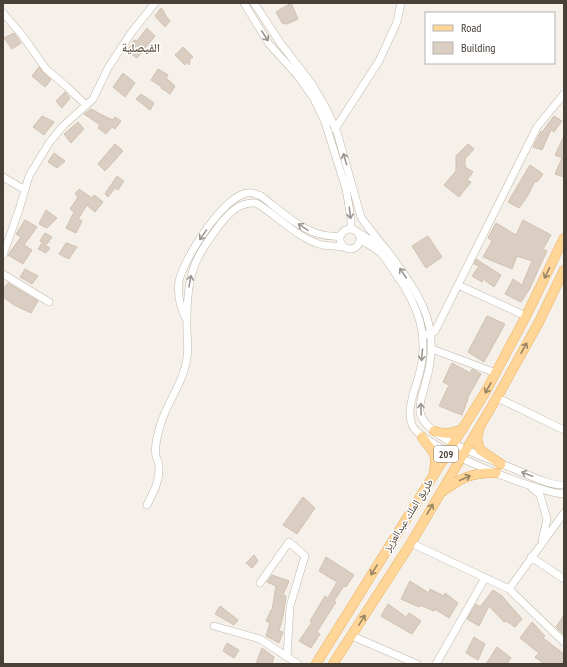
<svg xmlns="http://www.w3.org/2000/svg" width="567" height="667" font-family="'PT Sans Narrow','Noto Naskh Arabic',sans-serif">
<rect width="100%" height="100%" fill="#f5f0e9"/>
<!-- building -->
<path fill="#dacdc1" stroke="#d2c1b0" d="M291,3l7,16 -11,5 -5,-1 -6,-11z
M161,8l3,3v2l6,8 -5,6 -10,-11z
M147,28l8,8 -18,22 -10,-7 7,-11 3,1z
M14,33l7,10 -9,6 -8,-11z
M183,47l10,10 -3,2 -1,6 -2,-3 -2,3 -10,-10z
M39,67l12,13 -6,7 -13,-11z
M158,69l10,6 -2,3 9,8 -5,8 -9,-6 1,-1 -11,-7z
M123,73l12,10 -10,14 -12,-10z
M65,92l5,6 -8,10 -6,-7z
M141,94l13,9 -4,7 -14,-11z
M91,109l15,8 7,3 2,-3 6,4 -6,8 -3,-2 -6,7 -8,-6 2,-3 -16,-11z
M42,116l12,6 -10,13 -11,-8z
M554,116l8,5 -8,11 -3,-2 -9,20 -9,-3 8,-16 1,1z
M78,122l6,7 -13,14 -7,-9z
M564,136v41l-9,-3 7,-16 -7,-3z
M115,144l8,7 -18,20 -7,-7z
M468,144l6,5 -9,10v8l8,5 -6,8 4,2 -12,15 -15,-12 12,-14v-15z
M54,153l11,8 -8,7 -9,-6z
M530,165l13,9 -6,8 -2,-1 -7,14 -9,13 -11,-6z
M117,176l7,5 -6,9 -3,-2 -7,9 -3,-3z
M79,189l13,9 2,-3 9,7 -8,10 -8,-7 -9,14 4,2 -6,12 -10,-5 8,-16 -4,-3 8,-12 -3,-3z
M46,210l11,8 -10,10 -8,-4z
M25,220l12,7 -13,18 8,5 -9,14 -15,-9 13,-18 -5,-3z
M523,220l28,15 -8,14 4,2 -18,39 -8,12 -16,-8 8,-15 9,6 10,-24 -15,-5 -5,13 -29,-12 9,-16 -4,-3 8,-15 20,12z
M45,233l7,4 -5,7 -7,-3z
M428,236l14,21 -16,11 -14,-22z
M42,243l8,5 -4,5 -8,-4z
M66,243l11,4 -8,12 -10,-5z
M476,259l25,16 -7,12 -11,-8 -1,3 -10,-6 7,-10 -5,-2z
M25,269l13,7 -6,8 -12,-7z
M8,283l30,18 -7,12 -17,-8 -11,-8v-8z
M487,316l18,8 -21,38 -16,-10z
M452,363l18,10 2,-4 9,5 -14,25h1l-6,16 -23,-9 10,-21 -6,-3z
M303,497l12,11 -18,26 -14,-9z
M254,555l4,6 -6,7 -6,-5z
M326,557l28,18 -8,12 -2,-1 -10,15 2,1 -19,30 3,2 -9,14 -12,-7 13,-19 -2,-1 15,-25 3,2 9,-16 -18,-11z
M272,575l17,6 -6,14 3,1 -3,20 -4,15 4,1 -4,11 -13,-7 4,-13 -4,-2 5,-11h1l4,-24 -9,-4z
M410,581l19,12 1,-4 14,7 1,-3 13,10 -9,15 -14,-9 -1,2 -14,-6 -1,2 -18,-8z
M493,590l9,6 20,23 -7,8 -9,-6 -2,1 -15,-16 -10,20 -12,-7 9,-15 4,3z
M388,604l18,13 3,-4 12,8 -9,13 -31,-18z
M220,606l18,14 -4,5 -19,-11z
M564,615v20l-8,-8z
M532,622l13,14 -2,2 21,16v10h-20l-9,-7 4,-4 -19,-15z
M474,637l11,7 -7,16 -12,-7z
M227,643l12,7 -5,8 -11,-7z
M497,647l14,11 -4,6h-21z
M262,648l12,9 -2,7h-16z"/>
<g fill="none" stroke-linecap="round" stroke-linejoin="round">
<!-- minor casing -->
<g stroke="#c1b7ab" stroke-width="8">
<path id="minor" d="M244,3l25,41 29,32 16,23 11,23 21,67 5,29v10
M254,3l27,41 31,40 14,24 11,24 24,85c7,11 16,21 24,31 14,18 29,38 38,59 11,24 10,50 3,74 -2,9 -7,20 -6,30 2,26 71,49 92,57 15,6 37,18 52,17
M3,13l19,22 24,34 20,17 20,19
M335,129l44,-68 18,-39 4,-19
M3,177l22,13
M340 239a10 10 0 1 1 20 0a10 10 0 1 1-20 0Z
M359,233l21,13
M361,240c6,4 14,8 20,13 5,6 10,14 14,20 23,32 35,62 24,102 -4,15 -13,34 -7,50 9,22 127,68 152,69
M3,255l16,-45 10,-34 20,-33 14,-17 30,-27 15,-31 23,-35 24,-30
M3,274l46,28
M458,285l68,31
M186,319c-6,-12 -9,-24 -7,-38 5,-23 44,-84 68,-88 5,-1 9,1 14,3 24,18 47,43 79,40
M426,335l9,-4 102,-204 27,-33
M432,349l64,24
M496,397l68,33
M531,487l9,8 7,24 -5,22
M147,505c6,-12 13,-24 12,-38 0,-4 -2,-7 -3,-11 -2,-11 2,-23 5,-33 7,-22 23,-42 26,-65 2,-14 -1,-27 0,-40 0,-16 1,-33 6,-48 5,-17 18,-33 28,-47 10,-12 19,-21 35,-20 22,13 41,35 66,42 7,1 15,1 22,2
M411,543l98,46 55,53
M531,557l33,22
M260,583l29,-41 16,14 -15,50 -3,51
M509,589l55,-76
M214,626l46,13 38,25
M352,636l65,28
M436,664l49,-86"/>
</g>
<!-- major casing -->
<g stroke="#e9b163" stroke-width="10">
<path id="major" d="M479,429l-2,10 3,11 21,14
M434,431c12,4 18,2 29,-2
M422,437c9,14 16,14 12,34
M442,492c19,-14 30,-20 54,-19
M316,664l170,-273 40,-75 38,-78
M333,664l78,-121 88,-149 40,-72 25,-52"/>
</g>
<!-- minor -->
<use href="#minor" stroke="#fff" stroke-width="7"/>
<!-- major -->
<use href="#major" stroke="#ffd698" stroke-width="9"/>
</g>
<!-- one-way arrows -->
<defs><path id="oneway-shaft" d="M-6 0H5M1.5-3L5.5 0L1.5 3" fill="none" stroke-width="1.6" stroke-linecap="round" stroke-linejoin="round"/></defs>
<g stroke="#9b9691">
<use href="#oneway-shaft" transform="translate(265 36) rotate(57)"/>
<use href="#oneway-shaft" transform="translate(345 159) rotate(-106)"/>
<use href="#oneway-shaft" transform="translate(350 213) rotate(83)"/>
<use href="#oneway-shaft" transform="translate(303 227) rotate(-146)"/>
<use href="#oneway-shaft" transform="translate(203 235) rotate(125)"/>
<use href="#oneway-shaft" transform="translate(403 273) rotate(-124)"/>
<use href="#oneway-shaft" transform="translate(190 281) rotate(-80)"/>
<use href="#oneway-shaft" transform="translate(422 355) rotate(95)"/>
<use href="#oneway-shaft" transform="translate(421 409) rotate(-91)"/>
<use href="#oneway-shaft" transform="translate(527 474) rotate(-159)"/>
</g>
<g stroke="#9b8463">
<use href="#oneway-shaft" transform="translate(547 273) rotate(116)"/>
<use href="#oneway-shaft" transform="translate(524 348) rotate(-61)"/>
<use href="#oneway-shaft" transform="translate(488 388) rotate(119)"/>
<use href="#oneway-shaft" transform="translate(465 478) rotate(-24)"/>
<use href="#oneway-shaft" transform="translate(430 509) rotate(-60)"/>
<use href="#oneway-shaft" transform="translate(374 570) rotate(122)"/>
<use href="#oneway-shaft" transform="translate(362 620) rotate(-58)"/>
</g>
<g text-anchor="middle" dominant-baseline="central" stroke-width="3" stroke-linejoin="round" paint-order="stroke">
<!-- shield labels -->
<rect fill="#fff" stroke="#807973" stroke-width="1" x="434" y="446" width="24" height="16" rx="3"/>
<g font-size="10" font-weight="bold" fill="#494037">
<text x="446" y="454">209</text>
</g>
<!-- street labels -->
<g font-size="11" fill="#494037" stroke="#fff">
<text transform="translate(408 515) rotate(-58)">طريق الملك عبدالعزيز</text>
</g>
<!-- neighbourhood labels -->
<g font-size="12" font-weight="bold" fill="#6c5c4d" stroke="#fff">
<text x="141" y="47">الفيصلية</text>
</g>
</g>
<!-- border -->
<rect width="567" height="667" fill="none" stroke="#494037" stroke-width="8"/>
<!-- legend -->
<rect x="425" y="12" width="130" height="52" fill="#ffffff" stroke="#b6b3af"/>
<rect x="433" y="25" width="20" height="6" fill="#ffd698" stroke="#b6b3af"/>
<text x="461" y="32" font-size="12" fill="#494037">Road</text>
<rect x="433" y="42" width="20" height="12" fill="#dacdc1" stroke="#b6b3af"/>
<text x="461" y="52" font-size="12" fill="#494037">Building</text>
</svg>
